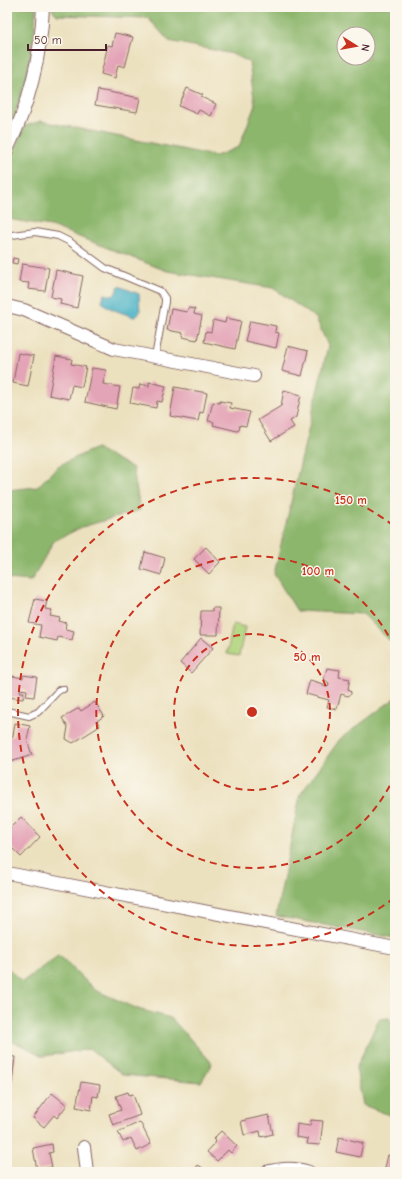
<svg xmlns="http://www.w3.org/2000/svg" width="402" height="1179" font-family="'Comic Neue',sans-serif">
<rect width="100%" height="100%" fill="#fbf7ec"/>
<filter id="ink" filterUnits="userSpaceOnUse"><feTurbulence type="fractalNoise" baseFrequency=".025" numOctaves="2"/><feDisplacementMap in="SourceGraphic" scale="8" xChannelSelector="R" yChannelSelector="G"/><feConvolveMatrix kernelMatrix="1 2 1 2 8 2 1 2 1" color-interpolation-filters="sRGB"/></filter>
<filter id="wash" filterUnits="userSpaceOnUse"><feTurbulence type="fractalNoise" baseFrequency=".012" numOctaves="4" result="noise"/><feDisplacementMap in="SourceGraphic" scale="16" xChannelSelector="R" yChannelSelector="G"/><feGaussianBlur stdDeviation="0.9" result="paint"/><feColorMatrix in="noise" values="0 0 0 0 0 0 0 0 0 0 0 0 0 0 0 0 0 1.4 0 .05"/><feComposite in="paint" operator="in"/></filter>
<g filter="url(#wash)">
<rect width="100%" height="100%" fill="#ece1bf"/>
<!-- green -->
<path fill="#b0d47d" stroke="#7d7a54" d="M233,624l12,3 -6,29 -12,-2z"/>
<!-- forest -->
<path fill="#8cb66c" stroke="#6b6a4c" fill-rule="evenodd" d="M7,7h29c-1,41 -13,89 -29,127z
M50,7h345v639l-32,-32 -66,-3 -23,-37 54,-228 -12,-28 -43,-30 -106,-17 -116,-45 -44,-7v-53l18,-40 16,-5 175,35 23,-9 16,-42 -6,-43 -16,-8 -64,-13 -21,-23 -91,-3zM344,34h24v24h-24z
M96,448l37,20 7,42 -58,17 -28,14 -23,40 -24,-2v-89l30,-3 21,-21z
M395,698v240l-119,-22 24,-121 40,-56z
M59,955l36,35 43,19 33,9 41,45 -11,19 -78,-7 -33,-26 -47,7 -26,-13 -10,-2v-74l15,15z
M389,1018l6,9v90l-32,-12 -7,-37 23,-49z"/>
<!-- water -->
<path fill="#46b1c5" stroke="#486878" d="M119,286l20,8 1,18 -4,5h-2c-10,-4 -25,-7 -32,-15l2,-8 9,2 2,-2z"/>
<g id="blocks">
<!-- building -->
<path fill="#e4a4b7" d="M115,33l18,4 -8,30 -7,-2 -3,13 -14,-4 7,-29 4,1z
M187,88l16,7 -2,2 15,7 -5,12 -12,-6 -2,4 -18,-8z
M98,90l42,8 -3,14 -42,-7z
M13,258l5,1 -1,5 -5,-1z
M22,264l27,4 -4,23 -17,-2 1,-6 -10,-1z
M56,270l27,6 -6,32 -17,-4 1,-5 -10,-2z
M188,308l7,1 -1,5 8,2 -5,24 -15,-3 1,-4 -16,-3 4,-21 16,3z
M226,318l15,3 -6,28 -31,-7 2,-11 5,1 2,-12 12,3z
M250,321l26,5 -1,6 4,1 -3,15 -31,-7z
M288,346l20,5 -6,25 -20,-5z
M18,353l16,3 -6,30 -15,-3z
M56,356l16,3 -1,5 15,3 -4,20 -10,-2 -3,14 -20,-4z
M92,368l14,2 -3,14 17,3 -4,22 -31,-7z
M149,382l17,4 -4,16 -5,-1 -1,7 -26,-5 3,-15 6,1 1,-5 9,2z
M175,387l32,6 -4,20 -3,-1 -2,9 -28,-5z
M284,390l17,5 -5,22 -6,4 4,6 -23,14 -13,-21 23,-14z
M220,401l11,2 -1,5 20,4 -4,14 -6,-1 -1,5 -2,1 -24,-6 1,-3 -6,-1 5,-19 7,1z
M206,547l14,15 -11,12 -15,-15z
M145,552l20,6 -4,17 -20,-6z
M35,599l12,2 -2,8 7,1 -2,6 10,2 -1,3 7,2 -1,6 9,2 -2,9 -14,-3 -1,4 -18,-4 2,-12 -12,-2z
M212,608h7l-1,27h-18l1,-24h11z
M201,638l12,10 -22,25 -11,-10z
M327,668l13,2 -1,7 11,2 -2,10 3,3v2l-3,2 -7,-2 -4,15 -10,-2 2,-7 -23,-6 4,-14 13,4v2l5,1 1,-4 -5,-4z
M7,675l16,3v-3l14,2 -3,20 -8,-1 1,-6 -7,-1v3h4l-1,7 -16,-2z
M95,702l9,14 -7,5 3,5 -27,17 -7,-4 2,-12 -6,-9 17,-10 2,3z
M15,723l15,3 -3,14 5,15 -25,8v-25l6,-2z
M21,817l19,20 -19,20 -8,-8 -3,3 -3,-3v-24l3,3z
M7,1056l8,1 -3,26h-5z
M81,1082l19,3 -2,12 -5,-1 -2,14 -15,-3z
M128,1092l1,3 4,-1 7,21 -27,10 -4,-11 12,-4 -5,-14z
M52,1093l15,12 -10,13 -3,-3 -10,12 -11,-9z
M269,1115l4,19 -12,3 -1,-6 -16,4 -3,-14z
M311,1120l12,1 -3,24 -13,-1 1,-5 -12,-2 1,-13 13,2z
M140,1122l11,22 -14,7 -6,-13 -8,4 -5,-10z
M221,1131l16,15 -6,7 -3,-3 -11,11 -10,-9 9,-10 -3,-3z
M339,1137l24,6 -3,14 -24,-5z
M52,1144l1,8 -4,1 3,14 -15,3 -4,-22z
M388,1155l7,2v15h-11z
M198,1165l11,7h-16z"/>
</g>
</g>
<g filter="url(#ink)">
<use href="#blocks" fill-opacity="0" stroke="#83635f" stroke-width="1"/>
<g fill="none" stroke-linecap="round" stroke-linejoin="round">
<!-- lane casing -->
<g stroke="#83635f" stroke-width="8">
<path id="lane" d="M7,237l5,-2 23,-3 23,4 12,6 35,26 55,23 5,7v4l-10,55
M7,711l22,5 9,-4 21,-22 4,-1"/>
</g>
<!-- street casing -->
<g stroke="#83635f" stroke-width="14">
<path id="street" d="M7,150c22,-45 34,-93 36,-143
M7,306l17,4 90,39 140,27
M7,873l388,75
M84,1147l3,25
M266,1172c15,-4 29,-5 43,0"/>
</g>
<!-- lane -->
<use href="#lane" stroke="#fff" stroke-width="6"/>
<!-- street -->
<use href="#street" stroke="#fff" stroke-width="12"/>
</g>
</g>
<!-- distance rings -->
<g fill="none" stroke="#c8321e" stroke-width="2" stroke-dasharray="7 5">
<circle cx="252" cy="712" r="78"/>
<path d="M395 775A156 156 0 1 1 395 649"/>
<path d="M394 898A234 234 0 1 1 394 526"/>
</g>
<circle cx="252" cy="712" r="6" fill="#c8321e" stroke="#fbf7ec" stroke-width="2"/>
<g font-size="12" text-anchor="middle" font-weight="bold" fill="#c8321e" stroke="#fbf7ec" stroke-width="3" stroke-linejoin="round" paint-order="stroke">
<text x="351" y="504">150 m</text>
<text x="318" y="575">100 m</text>
<text x="307" y="661">50 m</text>
</g>
<!-- margin -->
<rect width="402" height="1179" fill="none" stroke="#fbf7ec" stroke-width="24"/>
<!-- north arrow -->
<g transform="translate(356 46) rotate(101)"><circle r="19" fill="#fbf7ec" stroke="#b4a19f"/>
<path d="M0-3L7 15L0 10L-7 15Z" fill="#c8321e"/>
<text y="-6" font-size="11" font-weight="bold" text-anchor="middle" fill="#4a1f2b">N</text>
</g>
<!-- scale -->
<path d="M28 44v6h78v-6" fill="none" stroke="#4a1f2b" stroke-width="2"/>
<text x="34" y="44" font-size="12" fill="#4a1f2b" stroke="#fbf7ec" stroke-width="3" paint-order="stroke">50 m</text>
</svg>
